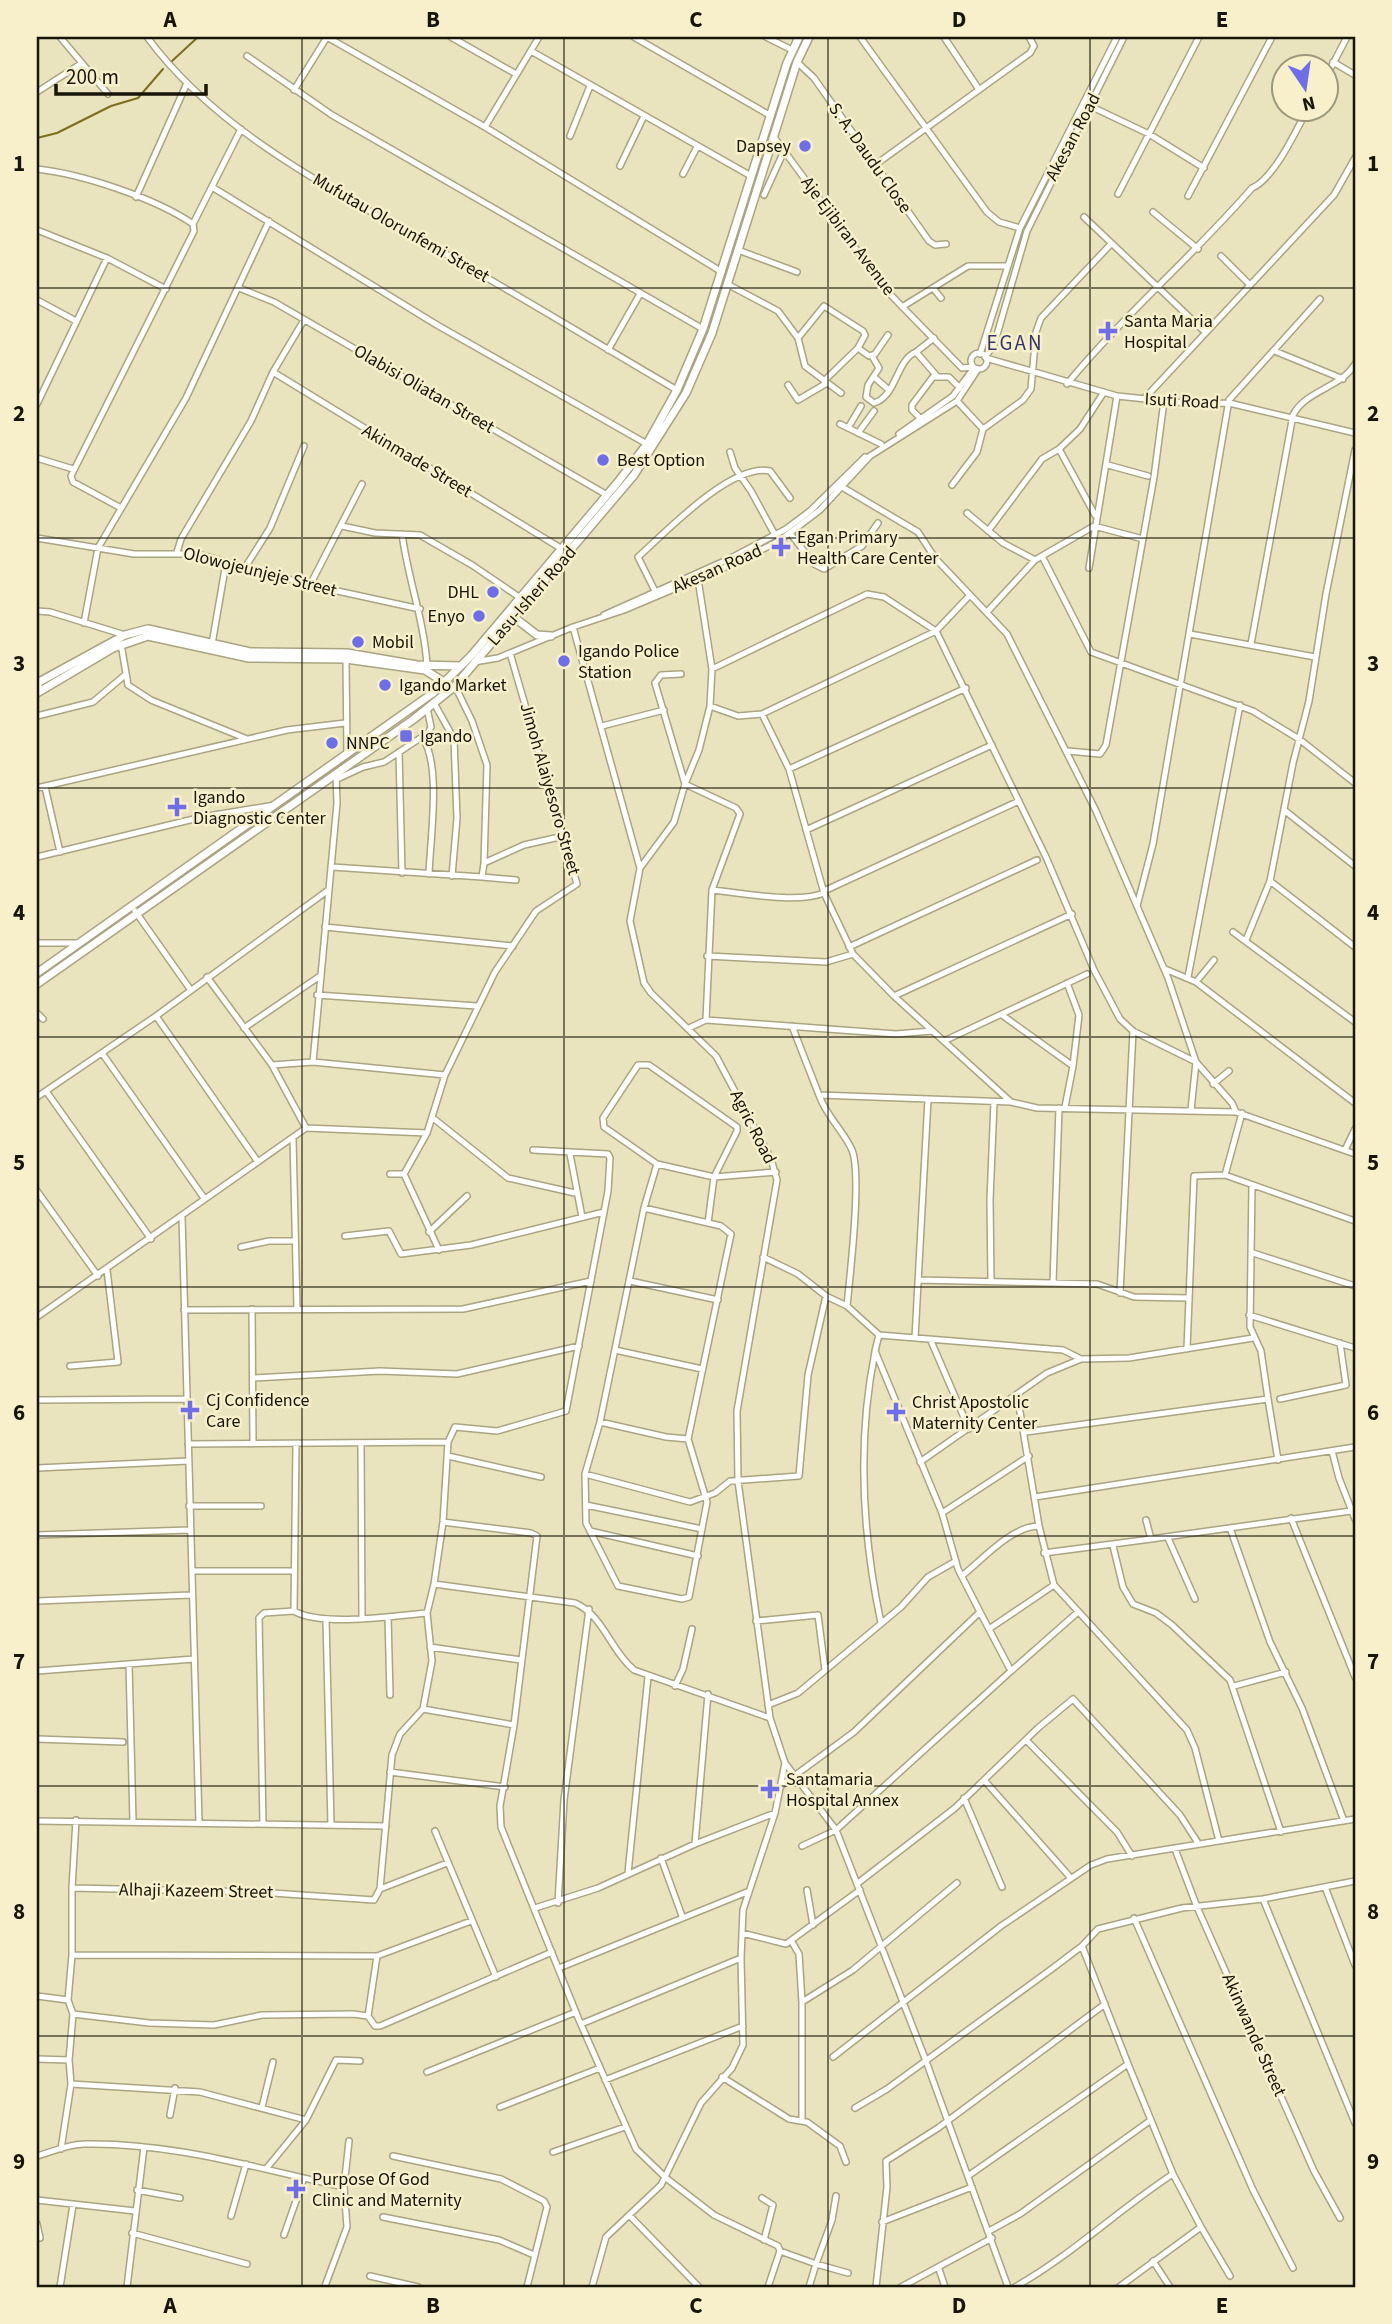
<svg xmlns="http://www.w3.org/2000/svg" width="1392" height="2324" font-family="'Source Sans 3',sans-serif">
<rect width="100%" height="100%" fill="#e9e3be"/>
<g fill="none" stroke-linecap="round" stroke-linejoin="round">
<!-- stream -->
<path stroke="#7b6e1d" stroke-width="2" d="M171,62l27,-25
M37,138l20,-5 54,-27 27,-8 25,-29"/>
<!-- minor casing -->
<g stroke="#aaa481" stroke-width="8">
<path id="minor" d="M60,37l48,57
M147,37c73,99 193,156 297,216 79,45 156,92 233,137
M327,37l158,90 237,145
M451,37l65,37
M634,37l137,79
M766,37l26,13
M860,37l127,175 12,10 21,6
M944,37l34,51
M531,51l220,125
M247,56l85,59 371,214
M797,62l17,16 115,163 6,4 11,-1
M1333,62l22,13
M1326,77l21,-40
M294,90l33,-53
M37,92l45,-29
M1090,106l59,28 55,34
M485,127l54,-90
M570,136l20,-50
M774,137l112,153 76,78 11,-1
M875,165l155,-112 4,-7 -5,-9
M620,166l24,-50
M37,169c45,5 118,29 156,55
M683,174l14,-27
M212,187l225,138 210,119
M1118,194l81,-157
M764,195l20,-44
M1188,196l84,-159
M136,197l51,-114
M1153,212l45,37
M1084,217l120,114
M37,230l70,28 59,31
M738,250l59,22
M1221,256l27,27
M727,284l51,27 20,27 7,28 36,27
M239,288l35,14 333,193
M933,288l8,10
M37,300l39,21
M902,307l66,-41h38
M798,338l26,-32 39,25 2,4 -7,13 11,8 6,-2 13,-19
M934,338l-18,14 20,23
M608,350l32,-56
M1277,352l66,27
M971 361a8 8 0 1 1 16 0a8 8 0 1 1-16 0Z
M980,354l40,-126 97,-191
M872,356l7,12 -11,17 -2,12 8,6c23,-7 22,-43 42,-51
M985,357l9,-12 33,-114 97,-194
M986,358l131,38 78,8 34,-1 126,30
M273,372l289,177
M874,377l15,13
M824,381l34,-33
M1067,384c58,-70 126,-128 185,-196 22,-9 45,-59 56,-80
M788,385l10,15 29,-17
M1144,399l190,-204 21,-37
M957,401l26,28
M37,404l70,-146
M922,420l-10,-10v-5l21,-28h16l11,11
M840,424l41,20
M848,428l13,-22
M858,433l16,-22
M899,434l54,-38 21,-28
M1059,449l36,66
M730,452l5,16 16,23 24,44
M37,458l36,11
M1108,465l40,11
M952,485l25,-33 6,-23 40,-29 8,-11 5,-57 5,-14 69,-73
M842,487l76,45 17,26 72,76 89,177 72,167 28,84 36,41 4,9
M121,508l-48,-26 -2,-6 123,-245 -1,-7 48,-95
M967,513l36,30 32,17
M342,526l33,7 45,2 52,30 47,32
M988,531l54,-72 17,-10 21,-20 24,-37
M790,533l24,31 10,5 38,-23 16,-23
M402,534c6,45 22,86 25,131
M37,538l97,16h64l112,31 110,24
M177,552l4,-13 70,-118 22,-49 31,-52
M1042,556l49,96 162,59 46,28 56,44
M246,566l24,-38 34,-82
M1089,568l28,-172
M698,579l14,90 -2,37 -11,44 -14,34 -11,38 -34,46 -10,53 14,62 7,10 65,63 55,103 6,21 -40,231 1,70 32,237 15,45 51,67 90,231 82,226
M310,585l52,-101
M655,591l-17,-34c28,-25 93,-94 132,-86l20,27
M37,611l13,1 75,23
M987,612l48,-52 59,-34 49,13
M604,615l125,-56 57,-30 24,-18 55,-54
M84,623l14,-75 88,-150 83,-177
M573,627l67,241
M1190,634l125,23
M121,644l7,41 23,15 96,39
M212,644l14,-81
M1251,644l42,-229c13,-25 48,-27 62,-51
M346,659l1,95
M474,662l24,-4 75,-31 51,-17 109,-46 46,-23 41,-31 50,-54 87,-55 21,-32
M712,669l155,-75 17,3 52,34 110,226 48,113 26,49 13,12 63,31 -5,48
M681,674l-20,1 -6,8 30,101 51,24 4,6 -28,76 -6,130
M455,686l17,35 15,44 -3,98
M434,703l20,36 3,79 -5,58
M710,706l28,10 24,-2 27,55 35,124 29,61 41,42 117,106
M762,714l174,-83 34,-36
M37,716l56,-14 32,-27
M602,726l62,-16
M422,737c20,27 8,103 7,137
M1068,751l32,3 6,-9 48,-268 10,-76
M399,752l3,121
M789,769l177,-81
M337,779l26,-12 21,-5 44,-29 3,-6 -4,-19
M45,787l15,65
M37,788l250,-58 58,-7
M1284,810l71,56
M806,830l186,-85
M37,857l165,-40 73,-12
M332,867l150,10 2,-14 40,-18 40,-9
M482,877l34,3
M1270,881l85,66
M712,890c31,3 84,14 112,3
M824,891l195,-90
M1137,906l16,-62 76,-444 91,-101
M135,911l55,78
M325,927l188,19
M1233,932l122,90
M1246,940l24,-59 23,-118 16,-62 17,-107 29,-144
M37,943h42
M849,947l188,-87
M707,956l119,6 27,-8
M1165,969l31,13 159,121
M207,977l65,88 34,63
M1188,977l52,-272
M1196,982l18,-22
M317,995l160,11
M894,996l178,-82
M37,1013l6,6
M1002,1015l71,51 6,-51 -12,-32
M156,1016l102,146
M792,1026l27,69 192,7 26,6 199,4 119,42
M244,1028l76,-52
M689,1028l17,-8 190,14 36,-3
M944,1041l143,-67
M102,1053l102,145
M313,1062l24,-259 -1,-29
M272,1065l41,-3 132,13
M638,1065h11l88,62v4l-23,46 -57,-13 -53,-37 -1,-9z
M1213,1084l16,-13
M46,1091l105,148
M819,1095c7,21 24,35 33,55 10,25 -2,125 -5,156
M37,1097l119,-81 171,-125
M1065,1107l8,-41
M433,1118l75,60 67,15
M293,1139l4,169
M1345,1150l10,-21
M570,1154l12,63
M390,1174h14
M1225,1175l17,-62
M1252,1185l-2,142 11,24 7,48
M37,1191l61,85
M644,1208l77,18 10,8 -43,205 19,63 -18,95 -7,2 -64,-13 -32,-63 -1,-49 15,-52 44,-214 13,-44
M182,1217l17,605
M708,1223l6,-46 62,-5
M429,1232l38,-36
M345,1236l44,-5 12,23 70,-9 133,-33
M241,1247l28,-6h26
M439,1250l-35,-76 23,-41 18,-58 50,-103 41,-61 41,-27 -67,-231
M1253,1253l102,33
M763,1257l35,17 28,22 21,10 32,29 184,15 18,9
M918,1280l179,4 37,13 54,1
M630,1281l88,19
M991,1281l-1,-81 4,-98
M1053,1282l6,-174
M1120,1293l13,-262
M252,1309l1,134
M184,1310l279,-1 128,-28
M1249,1315l106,33
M37,1317l269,-189 121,5
M915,1338l13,-239
M931,1341l38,88
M1187,1349l7,-173 31,-1 130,46
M615,1350l87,19
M875,1352c-18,89 -13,181 6,271
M70,1366l48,-4 -11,-92
M254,1378l126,-7 77,3 122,-28
M1017,1394l22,132 15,59 133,145 8,18 24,93
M1280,1399l66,-14 -6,-42
M37,1400l149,-1
M600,1422l66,15 22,2
M1026,1432l242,-33 10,61
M188,1444l260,-2
M361,1444l1,173
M1332,1451l7,27 16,41
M448,1456l93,21
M920,1462l127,-89 34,-14 48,-1 124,-20
M37,1468l151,-7
M585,1474l105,28 25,-9 15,-12 69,-5 9,-101 18,-79
M1035,1497l320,-50
M586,1505l116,24
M189,1506h72
M942,1513l87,-57
M1291,1518l64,159
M443,1522l88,11 6,3 -23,189 -14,81 1,21 78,193 57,129 30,29 48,37 64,31 2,5 -12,36
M1230,1528l40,114 32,66 42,113
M590,1531l108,25
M37,1535l152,-5
M1168,1538l27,61
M1151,1539l200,-28
M1113,1546l10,41 10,17 23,9 16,12 58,55 51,152
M1044,1553l107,-14 -5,-19
M192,1571h102
M963,1575c20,-16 49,-49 76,-49
M434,1584l9,-62 5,-80 7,-15 42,4 69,-20 42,-220 2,-33 -2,-4 -75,-4
M37,1601l154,-6
M294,1611c27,16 101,5 133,2l7,-29 141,19c29,13 35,47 59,67l136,48
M388,1617l2,78
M326,1619l5,206
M756,1621l62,-6 7,55
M989,1629l65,-44
M430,1647l91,13
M129,1664l4,157
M37,1671l157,-12
M1011,1671l67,-59
M675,1686l8,-17 9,-40
M1234,1686l52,-14
M768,1705l30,-12 103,-86 27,-30 28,-16
M423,1709l91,16
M37,1739l86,3
M1026,1740l91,92 15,24
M390,1772l115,15
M984,1780l86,97
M782,1785l72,-53 126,-120 -22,-43 -16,-56 -67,-162 4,-16
M964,1798l38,89
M76,1820l-4,68 186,4 116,8 6,-11 12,-134 8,-21 23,-25 9,-48 -5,-48
M37,1821l349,5
M263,1823l-4,-205 5,-5 30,-2 2,-167
M435,1831l61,146
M695,1844l13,-150
M802,1846l34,-16 175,-159 -31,-59
M1175,1849l22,58 117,264 26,47
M661,1858l21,58
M628,1873l20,-196
M858,1883l97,-75 83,-80 35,-29 107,116 18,28
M1325,1887l30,78
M380,1889l67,-26
M807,1890l6,35
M1263,1899l92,224
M558,1903l6,-103 25,-191
M535,1908l63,-20 97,-44 80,-31
M1134,1918l119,272 40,78
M742,1933l44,11 74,-54
M792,1942l7,12 3,48 51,-32 104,-87
M72,1955l305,1 94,-35
M559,1968l188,-76
M37,1996l31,4
M73,2014l76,9 65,2 48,-10 91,-1 15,2 7,10h5l172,-74
M368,2016l9,-60
M581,2024l160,-66
M833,2057l168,-131 90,-61 16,-6 248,-40
M37,2059l32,1
M427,2072l149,-60
M722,2077l67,42 18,3 33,24 6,16
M605,2080l138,-54
M71,2084l129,8 106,28
M262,2107l11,-45
M500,2107l100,-39
M855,2108l32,-19 166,-121 29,-22 16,-17 84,-21 81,-9 92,-18
M170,2115l5,-27
M802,2120v-118
M61,2149l10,-65 -2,-24 4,-46 -5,-14 4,-45v-67
M553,2152l72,-25
M37,2156c15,-4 31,-12 47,-12 88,-2 175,25 260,43
M393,2156l108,23 43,22 3,6 -20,80
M266,2169l40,-49 30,-60 24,1
M968,2176l160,-112 -46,-118
M137,2190l43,8
M762,2198l11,7 -9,35
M37,2200l98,11
M629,2215l70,72
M231,2216l15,-52
M383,2217l116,23 35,15
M882,2222l90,-35
M37,2224l3,14
M1201,2227l29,49
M989,2231l31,-17 131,-94
M132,2233l115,31
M284,2235l20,-57
M780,2251l36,13 16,-44 4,-24
M1153,2261l17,26
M939,2269l6,18
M370,2276l48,11
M325,2286l22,-59 -3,-40 5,-46
M60,2287l13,-82
M127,2287l17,-140
M592,2287l14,-50 55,-52 40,-82 31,-35 11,-23 -2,-87 2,-48 32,-97 10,-50
M809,2287l7,-23 32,9
M876,2287l11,-100 -1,-26 52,-33 167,-124
M901,2287l91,-49
M1015,2287c57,-32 104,-78 158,-113
M1119,2287l82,-60 -28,-53 -45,-110"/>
</g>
<!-- major casing -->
<g stroke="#aaa481" stroke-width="10">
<path id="major" d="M515,618l22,17 14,1
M37,687l2,-5 86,-47 23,-6 102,23 97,1 70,12 43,1
M37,693l76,-45 35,-12 101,22 97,1 79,11 19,12
M37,973l396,-280 38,-37 147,-174 29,-38 30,-54 26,-61 84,-266 12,-26
M37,984l377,-265 41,-33 179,-211 52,-82 26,-60 85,-271 12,-25"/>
</g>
<!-- minor -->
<use href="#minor" stroke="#fff" stroke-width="5"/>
<!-- major -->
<use href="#major" stroke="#fff" stroke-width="7"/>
</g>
<!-- grid -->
<path fill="none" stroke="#171507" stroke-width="2" stroke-opacity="0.55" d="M302,37v2250M564,37v2250M828,37v2250M1090,37v2250M37,288h1318M37,538h1318M37,788h1318M37,1037h1318M37,1287h1318M37,1536h1318M37,1786h1318M37,2036h1318"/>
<!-- markers -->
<g fill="#6d6ee8" stroke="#f7f0cb" stroke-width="2.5">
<circle cx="805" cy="146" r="7"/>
<path d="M1104.5 320.5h7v7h7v7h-7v7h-7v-7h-7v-7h7z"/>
<circle cx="603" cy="460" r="7"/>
<path d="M777.5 536.5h7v7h7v7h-7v7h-7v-7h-7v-7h7z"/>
<circle cx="493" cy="592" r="7"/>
<circle cx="479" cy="616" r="7"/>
<circle cx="358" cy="642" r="7"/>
<circle cx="564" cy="661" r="7"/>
<circle cx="385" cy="685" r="7"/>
<rect x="399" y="729" width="14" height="14" rx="3.5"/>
<circle cx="332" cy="743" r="7"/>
<path d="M173.5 796.5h7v7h7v7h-7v7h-7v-7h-7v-7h7z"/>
<path d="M186.5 1399.5h7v7h7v7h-7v7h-7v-7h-7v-7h7z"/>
<path d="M892.5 1401.5h7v7h7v7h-7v7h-7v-7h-7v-7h7z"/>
<path d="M766.5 1778.5h7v7h7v7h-7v7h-7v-7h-7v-7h7z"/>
<path d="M292.5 2178.5h7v7h7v7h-7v7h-7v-7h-7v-7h7z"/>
</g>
<g text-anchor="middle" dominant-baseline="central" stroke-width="5" stroke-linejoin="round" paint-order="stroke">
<!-- street labels -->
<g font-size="18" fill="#171507" stroke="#f7f0cb">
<text transform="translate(1073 137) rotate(-62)">Akesan Road</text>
<text transform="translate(870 158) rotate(55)">S. A. Daudu Close</text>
<text transform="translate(401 228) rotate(30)">Mufutau Olorunfemi Street</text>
<text transform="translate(848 236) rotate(53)">Aje Ejibiran Avenue</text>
<text transform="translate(424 389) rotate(30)">Olabisi Oliatan Street</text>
<text transform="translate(1182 401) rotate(3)">Isuti Road</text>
<text transform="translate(417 461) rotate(31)">Akinmade Street</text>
<text transform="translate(717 569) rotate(-24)">Akesan Road</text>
<text transform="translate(260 572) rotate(14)">Olowojeunjeje Street</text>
<text transform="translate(532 596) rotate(-49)">Lasu-Isheri Road</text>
<text transform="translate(550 789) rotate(74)">Jimoh Alaiyesoro Street</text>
<text transform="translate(753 1127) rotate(63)">Agric Road</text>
<text transform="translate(196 1891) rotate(1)">Alhaji Kazeem Street</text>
<text transform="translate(1254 2035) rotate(66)">Akinwande Street</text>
</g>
<!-- poi labels -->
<g font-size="18" fill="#171507" stroke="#f7f0cb" text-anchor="start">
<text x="791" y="146" text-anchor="end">Dapsey</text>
<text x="1124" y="321">Santa Maria<tspan x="1124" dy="21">Hospital</tspan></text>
<text x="617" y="460">Best Option</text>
<text x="797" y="537">Egan Primary<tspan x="797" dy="21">Health Care Center</tspan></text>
<text x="479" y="592" text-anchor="end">DHL</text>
<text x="465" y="616" text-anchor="end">Enyo</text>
<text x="372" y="642">Mobil</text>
<text x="578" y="651">Igando Police<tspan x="578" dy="21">Station</tspan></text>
<text x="399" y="685">Igando Market</text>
<text x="420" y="736">Igando</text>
<text x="346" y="743">NNPC</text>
<text x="193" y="797">Igando<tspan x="193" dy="21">Diagnostic Center</tspan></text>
<text x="206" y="1400">Cj Confidence<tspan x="206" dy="21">Care</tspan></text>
<text x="912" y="1402">Christ Apostolic<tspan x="912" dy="21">Maternity Center</tspan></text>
<text x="786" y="1779">Santamaria<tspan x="786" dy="21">Hospital Annex</tspan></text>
<text x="312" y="2179">Purpose Of God<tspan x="312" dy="21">Clinic and Maternity</tspan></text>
</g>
<!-- quarter labels -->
<g font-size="21" letter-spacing="2" fill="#343571" stroke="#f7f0cb">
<text x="1015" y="343">EGAN</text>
</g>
</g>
<!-- border -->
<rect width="1392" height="2324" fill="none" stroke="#f7f0cb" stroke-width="77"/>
<!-- north arrow -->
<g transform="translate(1305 88) rotate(167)"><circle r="33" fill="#f7f0cb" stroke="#9d987d" stroke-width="2"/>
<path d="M0-5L12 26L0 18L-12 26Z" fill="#6d6ee8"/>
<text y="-10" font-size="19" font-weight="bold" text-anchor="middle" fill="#171507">N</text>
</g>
<!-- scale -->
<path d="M56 84v10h150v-10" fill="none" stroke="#171507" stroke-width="3.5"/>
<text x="66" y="84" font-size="21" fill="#171507" stroke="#f7f0cb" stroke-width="5" paint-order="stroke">200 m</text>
<rect x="38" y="38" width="1316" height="2248" fill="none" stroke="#171507" stroke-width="2.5"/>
<g font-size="23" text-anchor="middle" font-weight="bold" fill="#171507">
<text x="170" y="27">A</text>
<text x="433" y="27">B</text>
<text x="696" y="27">C</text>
<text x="959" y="27">D</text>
<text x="1222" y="27">E</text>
<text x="19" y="171">1</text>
<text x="1373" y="171">1</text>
<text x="19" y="421">2</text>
<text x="1373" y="421">2</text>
<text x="19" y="671">3</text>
<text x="1373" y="671">3</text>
<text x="19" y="920">4</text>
<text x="1373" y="920">4</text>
<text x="19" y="1170">5</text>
<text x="1373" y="1170">5</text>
<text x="19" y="1420">6</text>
<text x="1373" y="1420">6</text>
<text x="19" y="1669">7</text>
<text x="1373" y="1669">7</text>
<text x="19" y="1919">8</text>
<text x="1373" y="1919">8</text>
<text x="19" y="2169">9</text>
<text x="1373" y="2169">9</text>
<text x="170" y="2313">A</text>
<text x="433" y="2313">B</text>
<text x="696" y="2313">C</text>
<text x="959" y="2313">D</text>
<text x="1222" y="2313">E</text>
</g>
</svg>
